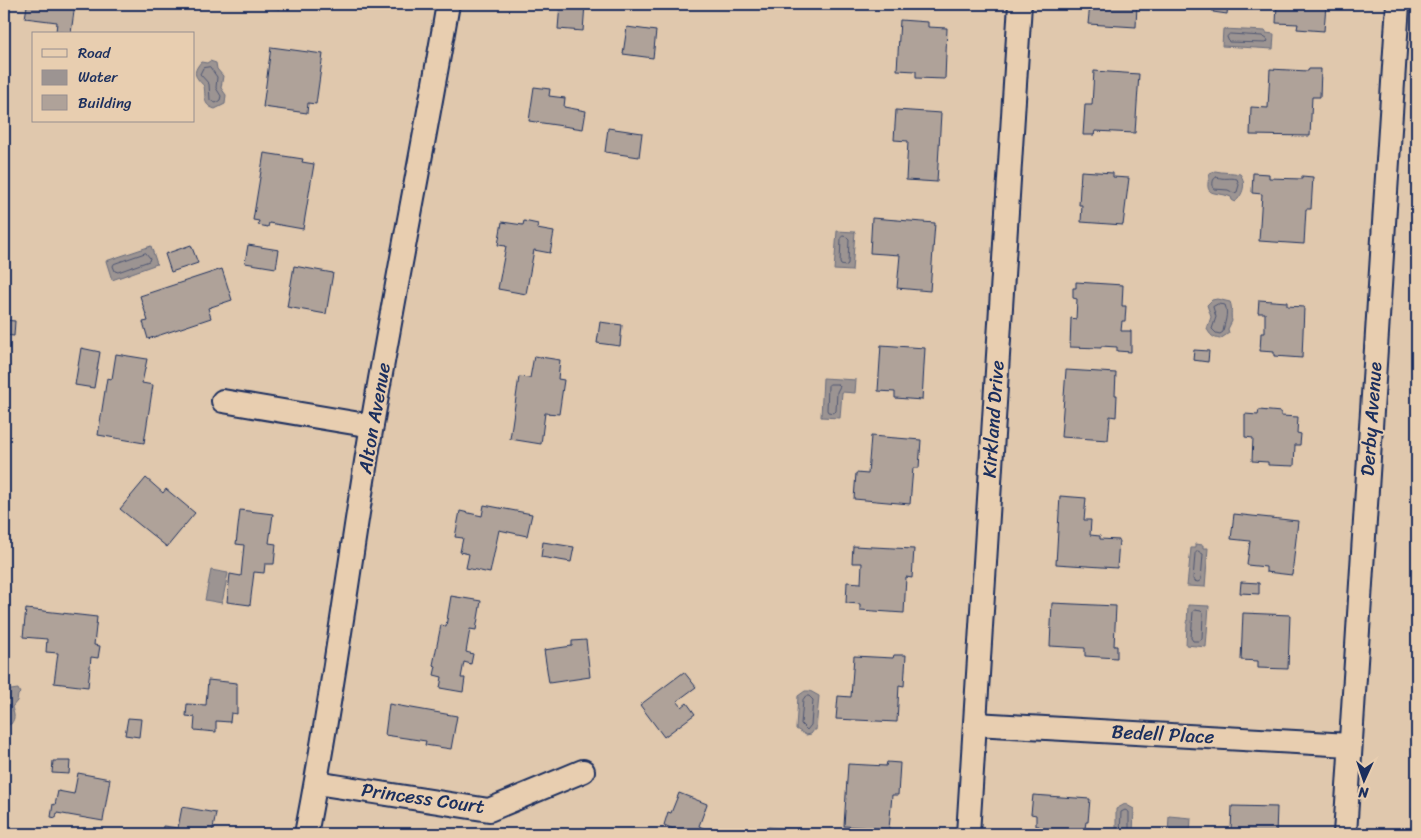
<svg xmlns="http://www.w3.org/2000/svg" width="1421" height="838" font-family="Sriracha,sans-serif">
<rect width="100%" height="100%" fill="#e0c8ad"/>
<filter id="ink" filterUnits="userSpaceOnUse"><feTurbulence type="fractalNoise" baseFrequency=".02" numOctaves="2"/><feDisplacementMap in="SourceGraphic" scale="10" xChannelSelector="R" yChannelSelector="G"/><feConvolveMatrix kernelMatrix="1 2 1 2 8 2 1 2 1" color-interpolation-filters="sRGB"/></filter>
<g filter="url(#ink)">
<!-- water -->
<path fill="#9c9492" stroke="#686c7d" d="M1223,29l43,2v2l8,1 -1,15 -51,-3z
M210,61l6,2 1,6 6,7 -2,12 5,7 -1,9 -10,5c-13,-4 -9,-12 -11,-23 -8,-9 -13,-12 -3,-24l6,1z
M1215,171c9,2 16,1 25,3 7,9 3,21 -5,28l-3,-2 -1,-3c-17,-7 -28,2 -21,-24z
M837,231l18,1 -3,39 -18,-1z
M151,246l6,18 -45,16 -6,-19z
M1217,299l13,3c3,7 0,12 2,19l-4,8 1,4 -9,6c-7,-1 -10,-4 -13,-10l4,-12 -4,-12 5,-5z
M823,378l33,2 -1,13 -13,-1 -2,26 -19,-1z
M1195,544l8,1v3h5l-3,39 -18,-1 4,-38h4z
M211,570l17,3 -6,30 -17,-3z
M1188,605l21,1 -3,41 -20,-2z
M18,689l2,4 -2,2 -1,6 -5,6c2,8 4,10 -1,17l-7,1v-34z
M805,691h5l9,5 -3,34h-2l-3,4 -5,1 -10,-6 2,-33z
M1125,804l9,5 -1,25h-17v-25z
M1169,816l22,2 -1,16h-22z
M768,827l40,3 -1,4h-39z"/>
<g fill="none" stroke-linecap="round" stroke-linejoin="round">
<!-- shore -->
<path stroke="#4f5773" stroke-width="1" d="M1230,34l32,2 5,3 1,2 -2,2 -37,-1 -2,-5z
M210,67l7,10 -1,11 5,8 -1,4 -4,3 -6,-3 -1,-16 -9,-10 3,-6z
M1217,177c7,3 13,0 20,2l2,6 -2,7 -3,1 -6,-3 -14,-1c-2,-4 -2,-11 3,-12z
M843,236l4,1 2,2 -1,25 -3,2 -4,-1 -1,-2 1,-25z
M146,253l4,5 -1,3 -31,11 -3,-1 -2,-5 1,-2z
M1218,304l7,1c4,9 -1,19 -2,27l-3,2 -4,-1 -4,-4 4,-12 -3,-10z
M830,384h8l2,2 -3,6 -1,19 -2,2 -6,-1 -1,-2 1,-24z
M1198,551l5,3 -2,26 -3,2 -4,-1 -1,-2 2,-25z
M1195,610l6,1 2,2 -1,26 -3,2h-6l-2,-3 2,-26z
M806,696h3l4,4 -2,25 -4,5 -6,-6 2,-24z
M1120,834l1,-22 4,-2 4,2v22"/>
</g>
<!-- building -->
<path fill="#afa299" stroke="#1b2f5e" d="M7,4h68l-4,29 -15,-1 1,-10 -32,-4 2,-12z
M246,4h35l-1,5z
M560,4h25l-2,27 -25,-2z
M1090,4h47l-1,23 -48,-3z
M1214,4h14l-1,10 -14,-2z
M1277,4h49l-2,27 -27,-2 1,-5 -22,-1z
M900,20l28,2v5l19,1 -2,51 -29,-1v-7l-19,-1z
M627,27l29,4 -3,27 -30,-4z
M271,47l52,7 -7,50 -8,-1 -1,10 -44,-6z
M1270,69l38,2 1,-2h12l-1,28h-8l-2,39 -60,-1 1,-28 17,1z
M1094,71l45,3 -4,59 -40,-2 -1,4h-11l2,-30h7z
M534,87l16,2 -1,7 16,2 -1,9 22,4 -3,18 -54,-8z
M896,110l45,3 -4,69 -31,-2 2,-39 -14,-1z
M608,128l34,5 -3,24 -34,-5z
M264,153l39,6 -1,3 12,2 -11,65 -34,-6 -1,4 -10,-2 1,-4 -6,-1z
M1081,171l32,2v4l16,1 -6,47 -42,-3 1,-17h-3z
M1253,173l16,1v4l33,1v-3l11,1 -2,32h-5l-2,35 -45,-3 3,-47 -10,-1z
M872,218l63,5 -5,68 -33,-3 3,-33 -30,-2z
M524,221l14,3 -1,5 17,3 -4,21 -16,-3 -8,44 -28,-5 8,-43 -8,-1 4,-23 21,3z
M191,245l7,18 -27,9 -6,-18z
M248,245l31,5 -3,18 -31,-5z
M294,266l39,7 -7,41 -39,-7z
M222,269l10,31 -24,8 3,10 -63,21 -5,-17 5,-1 -8,-25z
M1076,282l47,3 -1,21h4l-1,15h-3l-1,10h10v21l-14,-1v-4l-16,-1v2l-31,-1 1,-29 5,1 1,-20 -4,-1v-10h3z
M1259,300l28,2v4l17,1 -2,51 -28,-2v-4l-14,-1 1,-18h4v-20h-7z
M4,320l11,1 -1,15 -10,-1z
M600,322l22,3 -2,21 -23,-3z
M881,345l44,3 -3,52 -27,-2v-6l-17,-1z
M81,348l19,4 -6,36 -19,-3z
M1194,350l15,1 -1,11 -15,-2z
M116,354l31,5 -5,24 11,2 -9,58 -46,-8 9,-57 5,1z
M534,356l26,4 -2,19 6,1 -5,34 -14,-1 -4,31 -31,-5 9,-62 11,1z
M1066,370l50,3 -1,22h2l-1,22 -6,-1 -2,24 -47,-3z
M1259,410l22,2v4l17,1 -1,16 4,1 -1,11h-5l-1,21 -26,-1v-3l-16,-1 1,-23 -8,-1v-23l13,1z
M871,436l50,4 -2,28h-6l-3,36 -56,-5 2,-26 12,1z
M146,478l17,15 3,-4 29,24 -28,34 -47,-38z
M1060,496l26,2 -2,22h7l-1,15 10,1v3l19,1 -2,28 -61,-4z
M484,505l48,9 -5,22 -28,-6 -9,43 -24,-5 3,-14 -9,-2 3,-14 -8,-1 5,-26 22,5z
M240,510l33,4 -4,29 7,1 -2,20h-9l-1,9 -10,-1 -4,33 -23,-3 3,-28 11,2 3,-31 -8,-1z
M1234,514l64,7 -6,54 -26,-3v-5l-19,-2 3,-24 -19,-2z
M543,542l31,5 -3,15 -30,-5z
M853,546l61,3 -2,29 -6,-1 -2,36 -44,-3v-6l-14,-1 1,-21 14,1 1,-20h-10z
M1241,582l18,1v11l-19,-1z
M451,596l30,5 -5,29 -6,-1 -4,23 7,2 -2,10 -7,-2 -3,16h4l-2,14 -23,-4 2,-11 -8,-2 2,-9 -3,-1 8,-40 5,1z
M1052,603l64,3 -2,40h3v12l-32,-2v-8l-35,-2z
M26,609l71,8 -3,28 6,1 -2,12 -7,-1 -3,30 -34,-4 4,-30 -12,-1 1,-13 -24,-2z
M1243,613l47,2 -2,54 -30,-1v-7l-17,-1z
M586,640l4,37 -41,6 -5,-33 28,-4v-5z
M894,655h12l-2,31 -5,-1 -2,37 -61,-3 2,-23 13,1 3,-41 39,2z
M684,672l12,15 -19,14 5,6 5,-4 8,11 -31,23 -24,-32z
M208,680l29,3v31l-6,-1 -1,9 -14,-1v11l-22,-2 1,-13 -9,-1 1,-12 19,1z
M389,704l68,12 -6,33 -26,-4 1,-4 -41,-6z
M128,718l13,1 -2,18 -14,-2z
M53,761h17l-1,13 -17,-1z
M887,762l13,1 -2,32h-6l-3,34 -45,-3 4,-62 38,2z
M78,773l32,6 -7,42 -46,-8 -1,5 -5,-1 2,-13 2,1 3,-14 16,3z
M679,793l28,11 -8,22 8,4 -2,4h-20l-21,-9 4,-13 3,1z
M1033,795l57,4 -2,23h-2l-1,6 17,1v5h-64l1,-8h-3v-11l-5,-1z
M1232,806l45,1 -1,27h-43l1,-3h-3z
M182,807l34,6 -4,21h-50l1,-8 15,2z
M1413,807l4,1v26h-5z"/>
<g fill="none" stroke-linecap="round" stroke-linejoin="round">
<!-- minor casing -->
<g stroke="#1b2f5e" stroke-width="26">
<path id="minor" d="M223,401l149,25
M975,724l375,21
M316,783l173,27 94,-39
M306,834c27,-136 43,-273 66,-409 24,-141 52,-281 76,-421
M968,834l52,-830
M1345,834l53,-830"/>
</g>
<!-- minor -->
<use href="#minor" stroke="#e8ceb0" stroke-width="22"/>
</g>
</g>
<g text-anchor="middle" dominant-baseline="central" stroke-width="4" stroke-linejoin="round" paint-order="stroke">
<!-- street labels -->
<g font-size="19" fill="#1b2f5e" stroke="#e8ceb0">
<text transform="translate(374 418) rotate(-80)">Alton Avenue</text>
<text transform="translate(993 419) rotate(-86)">Kirkland Drive</text>
<text transform="translate(1371 419) rotate(-86)">Derby Avenue</text>
<text transform="translate(1163 734) rotate(3)">Bedell Place</text>
<text transform="translate(423 798) rotate(8)">Princess Court</text>
</g>
</g>
<!-- margin -->
<rect width="1421" height="838" fill="none" stroke="#e8ceb0" stroke-width="20"/>
<rect x="10" y="10" width="1401" height="818" fill="none" stroke="#1b2f5e" stroke-width="2" filter="url(#ink)"/>
<!-- legend -->
<rect x="32" y="32" width="162" height="90" fill="#e8ceb0" stroke="#968e8f"/>
<rect x="42" y="49" width="25" height="8" fill="#e8ceb0" stroke="#968e8f"/>
<text x="78" y="58" font-size="15" fill="#1b2f5e">Road</text>
<rect x="42" y="70" width="25" height="15" fill="#9c9492" stroke="#968e8f"/>
<text x="78" y="82" font-size="15" fill="#1b2f5e">Water</text>
<rect x="42" y="95" width="25" height="15" fill="#afa299" stroke="#968e8f"/>
<text x="78" y="108" font-size="15" fill="#1b2f5e">Building</text>
<!-- north arrow -->
<g transform="translate(1364 780) rotate(183)" stroke="#e8ceb0" stroke-width="4" paint-order="stroke">
<path d="M0-4L9 19L0 12L-9 19Z" fill="#1b2f5e"/>
<text y="-8" font-size="14" font-weight="bold" text-anchor="middle" fill="#1b2f5e">N</text>
</g>
</svg>
